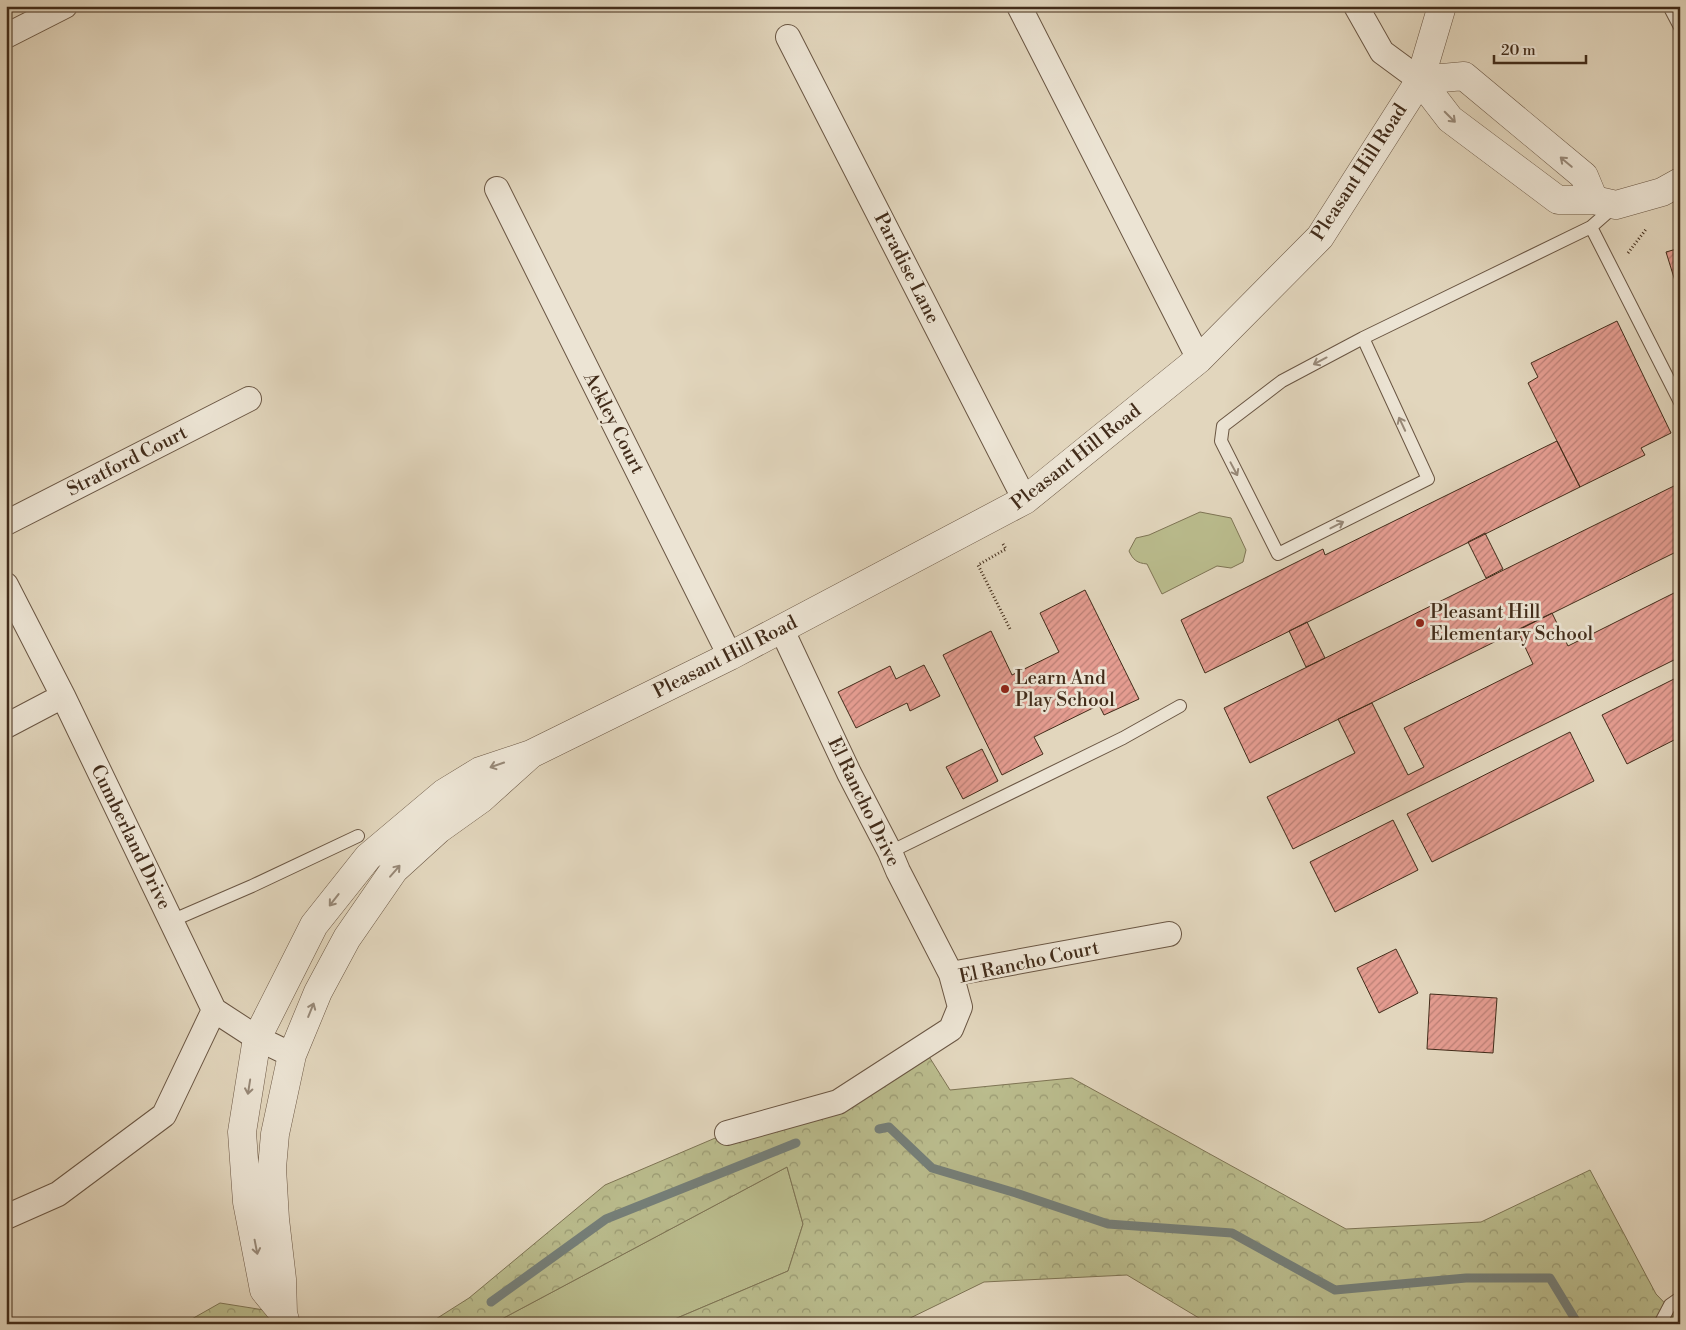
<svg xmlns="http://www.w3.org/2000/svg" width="1686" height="1330" font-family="'Libre Bodoni',serif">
<defs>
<pattern id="forest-crowns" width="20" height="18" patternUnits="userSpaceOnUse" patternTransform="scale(1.25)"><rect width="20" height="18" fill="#babc8d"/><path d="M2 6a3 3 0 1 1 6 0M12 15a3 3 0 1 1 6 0" fill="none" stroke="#999972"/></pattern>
<pattern id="building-hatch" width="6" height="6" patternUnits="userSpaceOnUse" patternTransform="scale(1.25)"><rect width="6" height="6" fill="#e49c90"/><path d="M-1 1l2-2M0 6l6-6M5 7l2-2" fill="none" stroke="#ba7f75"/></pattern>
</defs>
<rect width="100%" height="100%" fill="#e2d6bd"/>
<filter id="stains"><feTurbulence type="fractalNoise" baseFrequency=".004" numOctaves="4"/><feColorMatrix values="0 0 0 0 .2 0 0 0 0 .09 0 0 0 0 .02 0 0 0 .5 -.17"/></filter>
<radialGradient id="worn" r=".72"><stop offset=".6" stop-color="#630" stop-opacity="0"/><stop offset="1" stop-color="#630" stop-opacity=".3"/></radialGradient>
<!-- green -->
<path fill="#babc8d" stroke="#7e7454" d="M1200,512l31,6 15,32 -3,12 -12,6 -14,-2 -55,28 -15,-30c-10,-1 -14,-4 -18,-13l7,-13 13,-3z
M787,1167l16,57 -15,47 -125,53h-164l-1,-3z"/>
<!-- forest -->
<path fill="url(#forest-crowns)" stroke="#7e7454" d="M923,1047l27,43 122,-12 274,151 135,-7 109,-52 66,124 24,25v5h-471l-82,-49 -143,7 -86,42h-235l125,-53 15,-47 -16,-57 -289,154 1,3h-71l41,-26 136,-113 122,-52 111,-31z
M220,1303l63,10 3,11h-103z"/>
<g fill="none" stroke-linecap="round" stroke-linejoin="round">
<!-- stream -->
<path stroke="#757f79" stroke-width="9" d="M879,1129l10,-2 43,41 84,25 92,31 124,9 103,57 131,-12h84l28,46
M491,1302l115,-83 190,-76"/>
</g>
<!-- building -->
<path fill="url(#building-hatch)" stroke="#422c1a" d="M1680,248v49l-14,-45z
M1617,321l54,112 -30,15 4,7 -65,32 -52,-104 10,-6 -7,-14z
M1557,441l23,46 -375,186 -24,-53 142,-71 2,6z
M1680,483v67l-430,213 -26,-55z
M1485,533l18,36 -17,9 -18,-36z
M1085,590l54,109 -35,16 -5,-10 -65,32 9,17 -41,21 -59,-120 48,-24 21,44 47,-23 -19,-39z
M1680,590v67l-387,192 -26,-52 88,-44 -17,-34 34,-16 36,72 16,-8 -20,-39 129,-64 -16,-34 35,-17 16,33z
M1307,622l18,36 -19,9 -17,-36z
M924,665l16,31 -30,15 -3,-8 -51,25 -18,-36 52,-26 6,13z
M1680,676v61l-53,27 -25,-49z
M1570,732l24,49 -162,81 -25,-48z
M982,749l16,32 -35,18 -17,-32z
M1393,820l25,50 -83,42 -25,-50z
M1396,949l22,44 -39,20 -22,-45z
M1430,994l67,4 -4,55 -66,-4z"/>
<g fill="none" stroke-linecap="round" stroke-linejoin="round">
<!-- service casing -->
<g stroke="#6a5643" stroke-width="14">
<path id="service" d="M1669,6l11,21
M1591,227l89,175
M1363,338l65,141 -150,75 -57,-113 2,-15 59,-45 81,-43 228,-111 25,-22
M890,852l233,-114 57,-32
M171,921l81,-35 106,-50
M1660,1324l10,-19 10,-7"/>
</g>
<!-- minor casing -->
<g stroke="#6a5643" stroke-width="26">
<path id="minor" d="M1019,6l180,353
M1356,6l26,46 38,28
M6,36l59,-30
M788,37l237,463
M497,189l233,467
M6,523l243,-124
M6,585l57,111 151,314 43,28 35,17
M781,628l68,145 41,79 8,19 53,103
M6,726l57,-30
M727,1133l111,-31 113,-73 9,-22 -9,-33 218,-40
M6,1217l52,-23 106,-79 50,-105"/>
</g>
<!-- tertiary casing -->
<g stroke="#6a5643" stroke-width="29">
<path id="tertiary" d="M1420,80l30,39 108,81h36l22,5 46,-13 18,-10
M1420,80l44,-4 120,100 10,24
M531,754l199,-98 295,-156 174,-141 121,-122 100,-157 22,-74
M283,1313l-19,-23 -17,-88 -5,-70 15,-94 57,-113 54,-68 76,-64 36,-22 51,-17 -50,45 -42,30 -45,41 -47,68 -29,54 -26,63 -17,79 -3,34 3,51 7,60 1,34 3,11"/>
</g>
<!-- path -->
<path stroke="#422c1a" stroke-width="3" stroke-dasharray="1 2.5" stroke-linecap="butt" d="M1628,253l19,-25
M1003,544l3,5 -28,16 33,66"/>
<!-- service -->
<use href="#service" stroke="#ece4d4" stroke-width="12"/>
<!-- minor -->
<use href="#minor" stroke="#ece4d4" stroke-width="24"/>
<!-- tertiary -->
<use href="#tertiary" stroke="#ece4d4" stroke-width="28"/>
</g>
<!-- one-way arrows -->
<defs><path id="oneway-shaft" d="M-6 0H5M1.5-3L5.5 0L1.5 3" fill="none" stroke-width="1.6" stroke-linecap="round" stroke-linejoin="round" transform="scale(1.25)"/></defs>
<g stroke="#978877">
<use href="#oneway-shaft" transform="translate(1450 117) rotate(45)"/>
<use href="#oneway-shaft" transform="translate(1566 162) rotate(-140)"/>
<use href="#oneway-shaft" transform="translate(1320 361) rotate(152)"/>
<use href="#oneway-shaft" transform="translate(1402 424) rotate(-115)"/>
<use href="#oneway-shaft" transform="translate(1234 469) rotate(62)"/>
<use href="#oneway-shaft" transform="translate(1337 525) rotate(-27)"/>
<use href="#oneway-shaft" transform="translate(497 765) rotate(161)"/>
<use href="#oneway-shaft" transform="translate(395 871) rotate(-49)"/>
<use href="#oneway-shaft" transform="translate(334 900) rotate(128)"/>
<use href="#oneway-shaft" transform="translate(311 1010) rotate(-68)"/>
<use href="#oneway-shaft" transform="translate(249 1087) rotate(99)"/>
<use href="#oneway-shaft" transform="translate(256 1247) rotate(79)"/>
</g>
<!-- markers -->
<g fill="#8f2418" stroke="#ece4d4" stroke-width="2">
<circle cx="1420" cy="623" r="5"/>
<circle cx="1005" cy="689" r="5"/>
</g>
<g text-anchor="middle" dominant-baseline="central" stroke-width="5" stroke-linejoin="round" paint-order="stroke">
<!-- street labels -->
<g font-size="19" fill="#422c1a" stroke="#ece4d4">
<text transform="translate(1359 172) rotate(-57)">Pleasant Hill Road</text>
<text transform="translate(907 268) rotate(63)">Paradise Lane</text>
<text transform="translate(614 423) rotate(63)">Ackley Court</text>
<text transform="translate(1076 457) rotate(-38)">Pleasant Hill Road</text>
<text transform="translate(127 461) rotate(-27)">Stratford Court</text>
<text transform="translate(725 657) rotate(-27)">Pleasant Hill Road</text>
<text transform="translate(864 802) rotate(64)">El Rancho Drive</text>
<text transform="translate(131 837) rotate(64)">Cumberland Drive</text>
<text transform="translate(1029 962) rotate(-12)">El Rancho Court</text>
</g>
<!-- poi labels -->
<g font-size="19" fill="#422c1a" stroke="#ece4d4" text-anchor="start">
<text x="1430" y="612">Pleasant Hill<tspan x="1430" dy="22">Elementary School</tspan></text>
<text x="1015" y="678">Learn And<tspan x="1015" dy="22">Play School</tspan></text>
</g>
</g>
<!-- margin -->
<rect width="1686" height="1330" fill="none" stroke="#e2d6bd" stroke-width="25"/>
<rect x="8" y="8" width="1671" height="1315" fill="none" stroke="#422c1a" stroke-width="2.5"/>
<rect x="12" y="12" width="1661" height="1305" fill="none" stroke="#422c1a"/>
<!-- scale -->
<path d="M1494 55v8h92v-8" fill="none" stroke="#422c1a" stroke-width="2.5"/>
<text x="1501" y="55" font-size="15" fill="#422c1a" stroke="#ece4d4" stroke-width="4" paint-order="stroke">20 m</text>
<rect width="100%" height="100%" filter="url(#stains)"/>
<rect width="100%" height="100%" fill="url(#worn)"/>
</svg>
